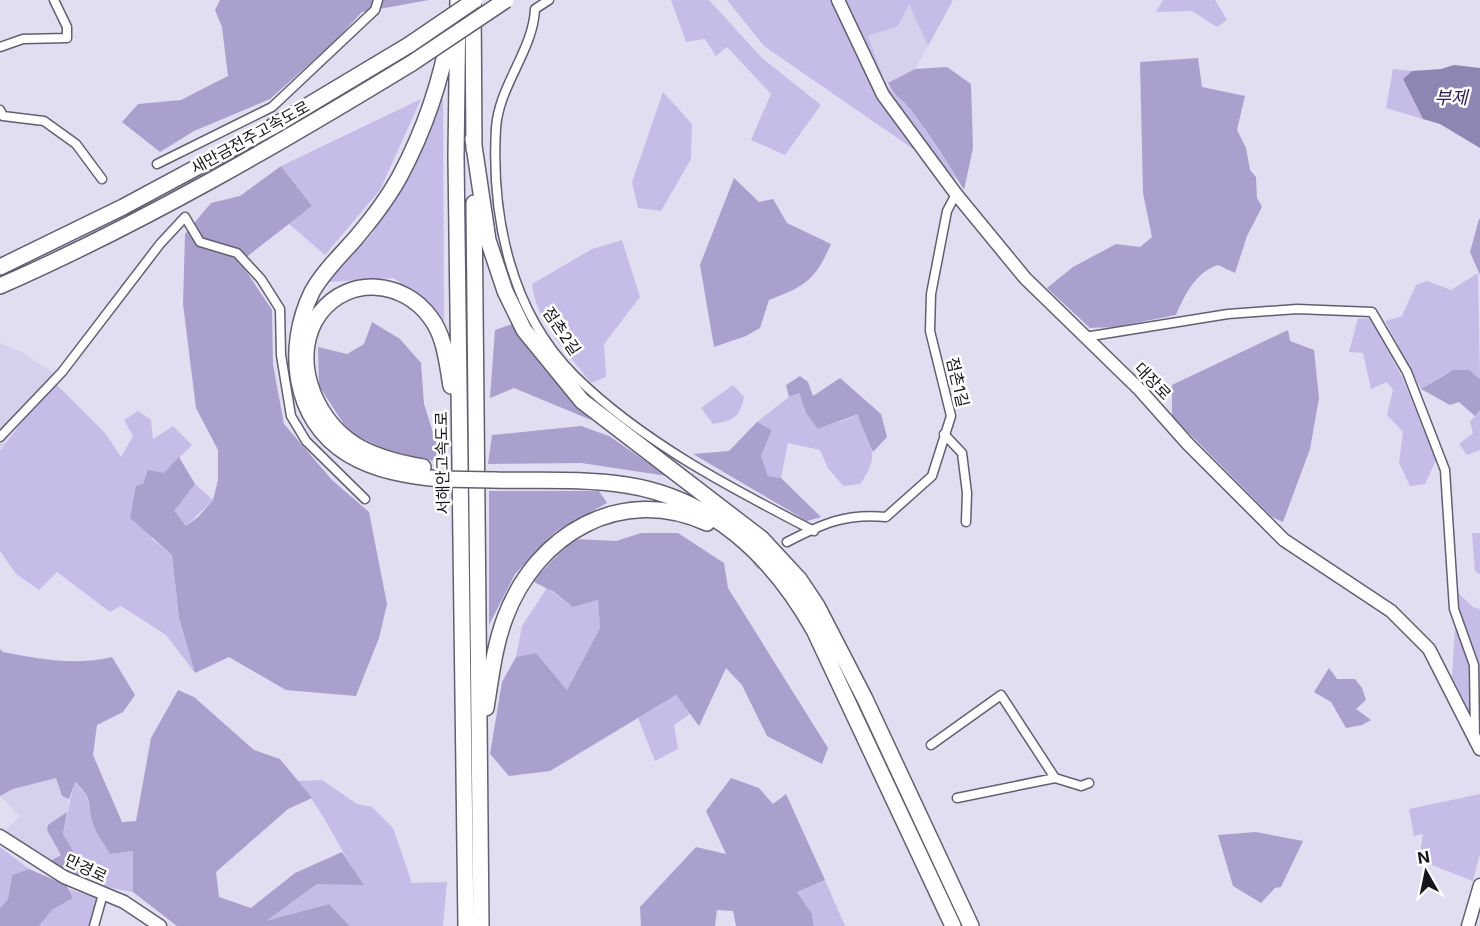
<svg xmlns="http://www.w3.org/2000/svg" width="1480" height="926" font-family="Inter,'Noto Sans KR',sans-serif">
<rect width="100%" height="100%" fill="#e1def2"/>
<!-- built -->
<path fill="#d5d0eb" d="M909,3l19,43 -13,23 -30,16 -17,-49 30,-10z
M0,343l22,9 31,21 -53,77z
M56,778l5,18 8,3 -2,13 -19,13 13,30 -11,6 -45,-29 14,-16 -19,-20 13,-7z"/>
<!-- green -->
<path fill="#c5bde8" d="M671,0h38l53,58 59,47 -36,50 -34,-15 20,-46 -44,-47 -11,9 -11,-17 -19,3z
M727,0h226l-25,46 -19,-42 -11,22 -30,10 18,49 24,22 48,73 -194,-134z
M1163,0h52l12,20 -10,7 -25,-16 -36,1z
M1393,69l19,2 -9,8 20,40 -37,-11z
M443,92l1,201v28l-50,-43 -67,4 46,-49z
M663,92l29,32 -1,35 -30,52 -23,-3 -6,-26z
M421,99l-41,91 -55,65 -36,-31 23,-18 -31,-40z
M622,240l18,57 -36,47 2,33 -15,6c-23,-30 -55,-60 -59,-99l60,-35z
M1478,273l2,106c-23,-20 -37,-2 -59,10l-36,-68 17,-5 14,-31 11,-4 24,9z
M1358,318l14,1 31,60 33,81 -11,24 -15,2 -11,-23 4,-31 -16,-17 6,-25 -6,-8 -16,7 -8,-36 -14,-1z
M56,384l50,50 15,23 12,-21 -9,-16 14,-9 13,9 2,19 20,-13 19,19 -28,28 -12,66 20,16 7,63 16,55 -29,-38 -45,-29 -11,6 -53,-40 -18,18 -23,-16 -16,-23v-100l33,-45z
M733,385l11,12c-5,21 -10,23 -31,27l-12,-16z
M799,393l7,20c23,10 29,14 51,1 13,30 25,40 3,70l-17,2 -15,-18 -8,-18 -32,-7 -7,35 -13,-2 -7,-20 11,-26 -15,-8 32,-25z
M1480,410v40l-13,5 -8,-11 14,-11 -3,-11z
M195,484l18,16 -27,26 -13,-15z
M1472,533h8v41l-5,-2z
M547,588l26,19 25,-7 2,28 -33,62 -31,-37 -20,4 6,-31z
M1457,592l16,15 7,2v113l-9,-5 -19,-40z
M676,695l14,19 -16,11 4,24 -23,12 -17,-43z
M322,780l35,24 15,3 21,21 19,55 35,-1 -4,44h-93l-21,-22 -65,18 53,-38h47c-25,-33 -39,-73 -67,-103z
M74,782c18,15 14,22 19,42 3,10 12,21 17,30l24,-3 -1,41 -27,-5 -18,-10 -13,-19 -12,-24z
M1480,794v60l-7,27 -54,-21 4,-26 -9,2 -5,-27z
M0,847l29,22 -17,6 -4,24 -8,9z
M825,880l20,46h-31l-2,-12 -15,-22z
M68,889l32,10 -11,27h-50l13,-16 21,-12z"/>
<!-- forest -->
<path fill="#a9a0ce" d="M220,0h209l-67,12 -28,30 -64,57 -76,32 -34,21 -38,-30 16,-18 43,-4 47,-24 -6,-49 -7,-17z
M1198,58l4,29 43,9 -8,34 9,18 4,22 6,7 1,21 5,9 -15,29 -12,37 -17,-8c-22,7 -33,29 -42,50l-61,12 -25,1 -43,-40 26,-21 43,-23 24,3 12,-10 -9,-44 -3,-131z
M947,67l24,17 2,64 -9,42c-16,-27 -33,-53 -52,-79 -8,-11 -18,-15 -24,-28l27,-14z
M281,166l31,40 -72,56 32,48 1,55 11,59 48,56 37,32 18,92 -8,34 -23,58 -70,-6 -57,-33 -34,16 -16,-55 -7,-63 -42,-37 6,-32 7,-2 5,-14 16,3 15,-16 16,27 -21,27 12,15 12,-9 15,-17 5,-20v-30l-22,-42 -13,-104 2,-70 26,-31 29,-7z
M734,178l25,24 14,-3 14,24 44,21c-16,37 -26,42 -62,56l-9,28 -14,8 -32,11 -14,-82z
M1479,219h1v56l-10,-23z
M372,322l28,17 21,24 3,41 15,47 -7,10 -48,-12 -35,-17 -30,-46 -1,-39 29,7 17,-10z
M512,324l79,96 -77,-32 -24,10 5,-68z
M1288,330l2,11 24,9 5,48 -9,51 -27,73 -11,-5 -100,-101v-31z
M1453,370h16l11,9v31l-5,6 -16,-14 -9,3 -29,-16z
M800,376l8,6 5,14 27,-18 41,36 6,23 -14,15 -16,-38c-13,7 -26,8 -39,15l-12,-16 -7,-20 -10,4 -3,-12z
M757,422l15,8 -11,26 7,20 13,2 40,39 -14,4 -114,-67 36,-3z
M581,426l28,10 58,40 -86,-13 -93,1 4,-29z
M489,491h110l8,12 -52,29 -40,42 -26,51z
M641,533h37l46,30 4,25 100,160 -6,16 -55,-28 -25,-51 -16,-17 -27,58 -23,-31 -126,76 -41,5 -19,-22 12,-72 14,-25 20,-4 31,37 33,-62 -2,-28 -25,7 -19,-15 -22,-11 42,-42 42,2z
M0,649l3,3c37,7 71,14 109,5l23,38 -12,17 -26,13 -4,30 29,67 14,-1 15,-83 27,-48 16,7 60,53 26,9 32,39 -24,11 -72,63 3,25 32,11 44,-35 47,-21 22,33 -47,-1 -51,37 63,-17 21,22h-173l-44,-34v-41l-23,3c-5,-9 -14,-20 -17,-30 -6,-20 1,-25 -18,-42l-6,17 -7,-3 -6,-18 -43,11 -13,7z
M1329,668l8,11h18l7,9 4,12 -10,9 15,11 -9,5 -16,3 -15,-26 -17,-10z
M731,778l28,10 14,16 13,-10 39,86 -28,12 15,22 2,12h-78l-3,-15 -16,-1 -2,16h-74l-1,-19 56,-60 30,7 -20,-43z
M67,812l-4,22 25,43 -16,-2 -22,-14 11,-6 -14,-25 1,-5z
M1256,832l47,9 -22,46 -6,1 -14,15 -28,-17 -15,-51z
M29,869l37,16 7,13 -21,12 -13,16h-39v-18l8,-9 4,-24z"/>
<!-- water -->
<path fill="#8d85b2" d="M1454,65l26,3v80l-40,-24 -17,-5 -20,-40 9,-8 29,-2z"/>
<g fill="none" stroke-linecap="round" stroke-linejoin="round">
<!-- street-tunnel -->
<path stroke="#c3c0d2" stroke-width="8" stroke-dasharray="8 4" stroke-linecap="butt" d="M755,566l32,-24"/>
<!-- street casing -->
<g stroke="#625f70" stroke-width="11">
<path id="street" d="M549,0l-14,9c-2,42 -36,76 -39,119 -5,87 14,184 79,248 67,66 156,112 239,155
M0,47l23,-8 44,-1v-11l-13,-27
M0,110l3,6 41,5 32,23 26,35
M157,164l115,-57 103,-97 3,-10
M1085,337l143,-23 69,-5 75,3 35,60 38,98 9,139 20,56 1,72
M944,434l18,19 5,40 -1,29
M0,437l62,-65 98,-128 25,-27 15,25 37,11 24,26 19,30 1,46 10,61 15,25 59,58
M787,542c35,-18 58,-29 99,-25l46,-41 19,-60 -21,-85 1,-37 16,-83 9,-17
M931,745l70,-50 54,83 26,8 8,-3
M957,798l98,-20
M94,926l9,-32"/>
</g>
<!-- secondary casing -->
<g stroke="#625f70" stroke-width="15">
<path id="secondary" d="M838,0l45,95 73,99 69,84 115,112 48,54 96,96 107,71 38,38 51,100
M0,836l64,41 60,25 36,24
M1468,926l12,-41"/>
</g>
<!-- highway casing -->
<g stroke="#625f70" stroke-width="18">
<path id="highway" d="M458,0l-2,157 10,769
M473,0l1,149
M473,139l15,101 17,51 19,39 58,71 180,138 37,40 18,27 48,93 106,227
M474,203l7,723
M0,267l123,-60 149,-80 137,-82
M0,286c143,-63 279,-142 412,-223
M423,467c-23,-4 -49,-10 -69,-23 -41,-26 -65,-89 -34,-131 29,-38 84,-32 110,4 15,19 17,46 21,69
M440,479c-31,-3 -64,-8 -92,-25 -56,-34 -63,-107 -36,-162 11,-20 28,-36 43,-53 17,-20 33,-41 45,-63 25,-47 41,-94 50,-146
M493,480c43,1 89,-2 133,5 86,13 147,72 188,145l139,296
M486,708c5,-30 8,-61 19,-90 31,-84 116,-134 202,-95"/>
</g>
<!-- street -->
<use href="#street" stroke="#fff" stroke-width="8"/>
<!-- secondary -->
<use href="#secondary" stroke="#fff" stroke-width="12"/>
<!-- highway -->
<use href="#highway" stroke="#fff" stroke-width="15"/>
<!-- highway-bridge casing -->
<g stroke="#625f70" stroke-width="18" stroke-linecap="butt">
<path id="highway-bridge" d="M409,45l66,-45
M412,63l94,-63
M440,479l53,1"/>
</g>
<!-- highway-bridge -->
<use href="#highway-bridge" stroke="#fff" stroke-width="15"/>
</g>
<g text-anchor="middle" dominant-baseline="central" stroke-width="5" stroke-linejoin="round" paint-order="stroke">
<!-- street labels -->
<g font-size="16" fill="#17151c" stroke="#fff">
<text transform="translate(250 137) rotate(-29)">새만금전주고속도로</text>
<text transform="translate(562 331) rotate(56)">점촌2길</text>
<text transform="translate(1153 381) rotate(46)">대장로</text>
<text transform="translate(958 382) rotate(77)">점촌1길</text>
<text transform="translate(442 463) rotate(-91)">서해안고속도로</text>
<text transform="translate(86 868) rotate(25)">만경로</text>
</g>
<!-- water labels -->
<g font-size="18" font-style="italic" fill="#2d1c54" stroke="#fff">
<text x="1451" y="97">부제</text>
</g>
</g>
<!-- north arrow -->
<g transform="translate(1426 872) rotate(351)" stroke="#ffffff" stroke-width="4.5" paint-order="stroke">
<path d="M0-4.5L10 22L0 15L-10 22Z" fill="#17151c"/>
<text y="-9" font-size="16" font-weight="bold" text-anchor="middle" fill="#17151c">N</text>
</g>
</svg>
